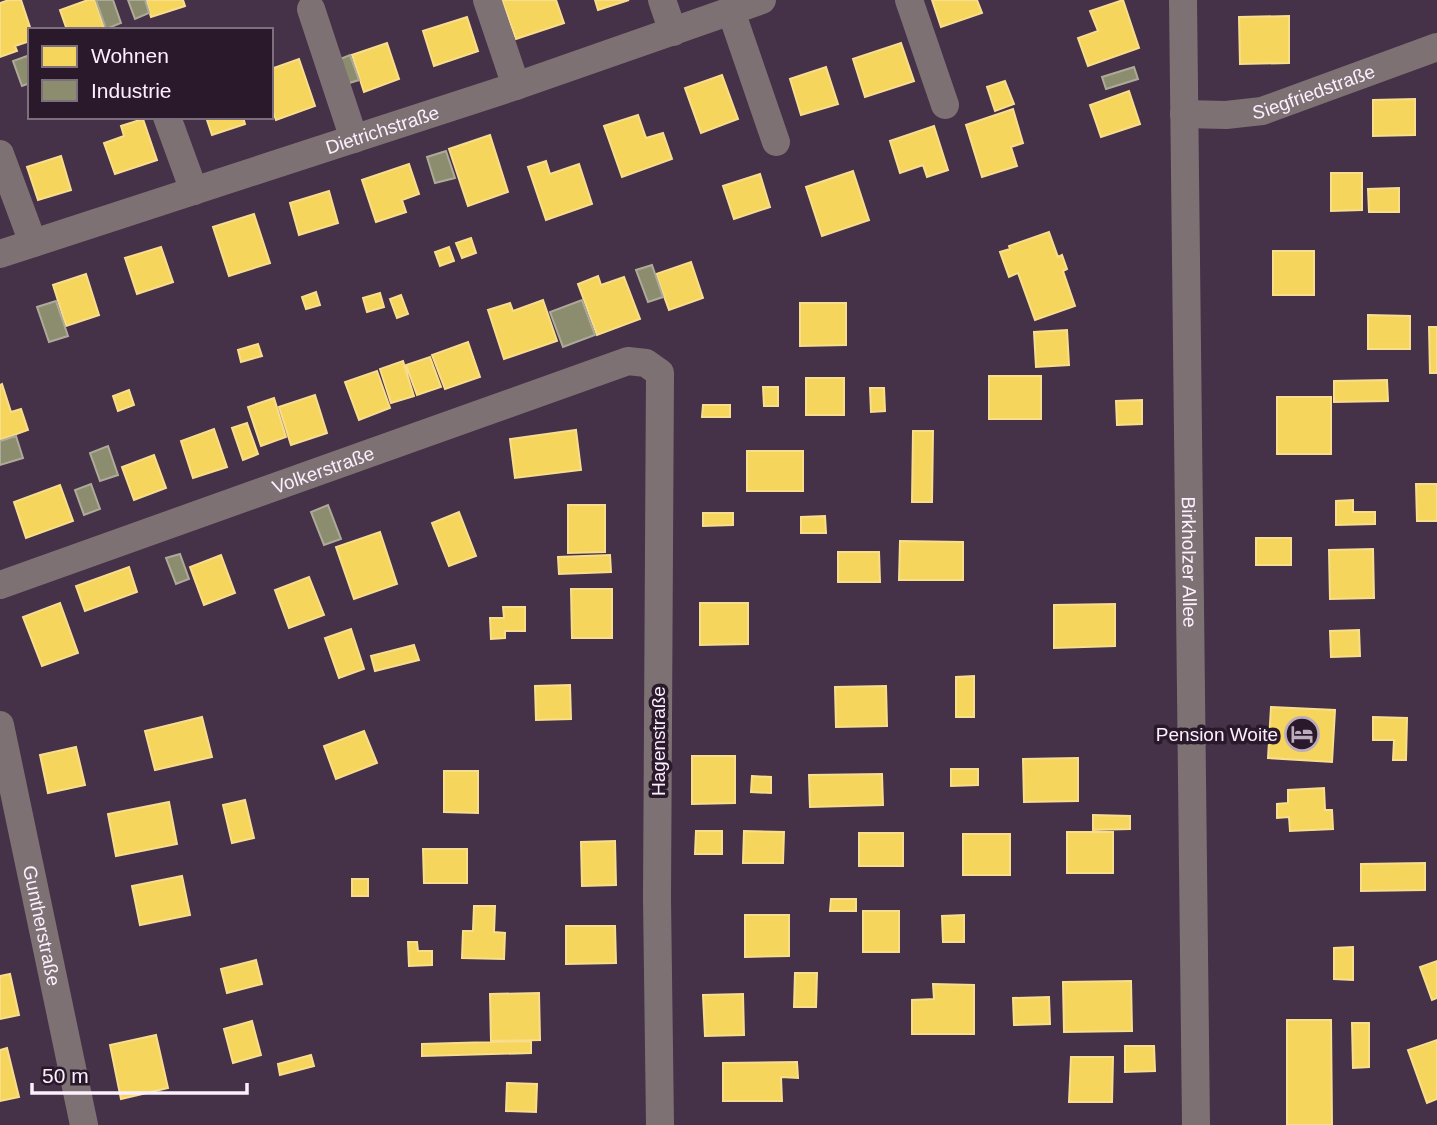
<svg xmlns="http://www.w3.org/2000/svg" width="1437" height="1125" font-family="Helvetica,sans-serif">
<rect width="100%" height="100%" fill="#453148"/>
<!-- homes -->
<path fill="#f6d55c" stroke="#f8dd8d" stroke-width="2" d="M9,0h12l10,30 -1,11 -15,5 2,5 -17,6v-54z
M88,0h7l10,30h-38l-7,-20z
M146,0h37l2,6 -34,11z
M502,0h54l8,23 -48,16z
M595,0h34l-31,10z
M932,0h45l5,13 -41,14z
M1123,0l16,48 -51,18 -10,-28 20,-7 -8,-20z
M1289,16v47l-49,1 -1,-47z
M467,17l11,34 -44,15 -11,-35z
M387,43l12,36 -35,13 -12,-37z
M901,43l13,38 -49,16 -12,-38z
M299,59l16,47 -39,14 -5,-14v-37z
M826,67l12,37 -37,11 -11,-36z
M722,75l16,44 -37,14 -16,-45z
M1005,81l9,23 -19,7 -8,-24z
M1129,91l11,33 -39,13 -11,-32z
M1415,99v36l-42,1v-36z
M1013,109l10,34 -12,4 6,19 -35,11 -16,-52z
M638,115l8,23 17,-5 9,26 -50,18 -18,-51z
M206,117h37l2,7 -33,11z
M143,119l14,41 -42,14 -11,-31 20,-7 -3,-10z
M934,126l14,44 -21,7 -4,-12 -23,8 -10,-32z
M490,135l18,57 -40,14 -19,-57z
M61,156l10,34 -33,10 -11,-33z
M546,161l4,13 29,-10 13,40 -46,16 -18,-53z
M409,164l10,30 -17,6 4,12 -30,10 -14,-42z
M853,171l16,49 -47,16 -16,-49z
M1331,173h31v37l-31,1z
M760,174l10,33 -36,12 -11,-33z
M1399,188v24h-30l-1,-23z
M329,191l9,32 -39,12 -9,-32z
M254,214l16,49 -41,13 -16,-49z
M1049,232l9,25 4,-2 5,14 -4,2 12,35 -40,14 -17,-47 -9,4 -9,-25 10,-3 -1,-3z
M471,238l5,15 -14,5 -6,-15z
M161,247l12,35 -36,12 -12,-36z
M449,247l5,14 -14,5 -5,-14z
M1273,251h41v44h-41z
M691,262l12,36 -34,12 -13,-36z
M86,274l13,41 -33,11 -13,-41z
M598,276l3,9 23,-8 16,42 -43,16 -19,-51z
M316,292l4,13 -14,4 -4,-12z
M380,293l4,14 -17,5 -4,-14z
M401,295l7,19 -11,4 -7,-19z
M543,300l14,41 -53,18 -16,-49 22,-7 3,8z
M800,303h46v42l-46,1z
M1368,315l42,1v33h-42z
M1429,327h8v46h-7z
M1067,330l2,35 -33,2 -2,-35z
M468,342l12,35 -35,12 -13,-34z
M258,344l4,12 -21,6 -3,-12z
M430,357l11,30 -24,8 -11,-30z
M403,361l11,35 -23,7 -11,-34z
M377,371l13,37 -31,12 -14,-38z
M989,376h52v43h-52z
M806,378h38v37h-38z
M1387,380l1,21 -54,1v-21z
M2,384l9,28 10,-3 7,21 -28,10v-55z
M763,387h15v19h-14z
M870,388h14l1,23 -14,1z
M129,390l5,15 -16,6 -5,-15z
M315,395l12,38 -36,12 -12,-38z
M1277,397h54v57h-54z
M274,398l12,39 -25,9 -13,-39z
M1142,400v24l-25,1 -1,-24z
M703,405h27v12h-28z
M247,423l11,31 -15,6 -11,-32z
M214,429l13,38 -34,11 -12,-37z
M576,430l5,40 -66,8 -5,-39z
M913,431h20l-1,71h-20z
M747,451h56v40h-56z
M154,455l12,33 -32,12 -12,-33z
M1416,484h21v37h-20z
M60,485l13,36 -47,17 -12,-36z
M1353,500v12h22v12l-39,1v-24z
M568,505h37v47l-37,1z
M459,512l17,44 -27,10 -17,-43z
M703,513h30v12l-30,1z
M825,516l1,17h-25v-16z
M380,532l17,52 -43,15 -18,-52z
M1256,538h35v27h-35z
M900,541l63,1v38h-64z
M1373,549l1,49 -44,1 -1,-49z
M838,552h41l1,30h-42z
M221,555l14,38 -31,12 -14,-38z
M610,555l1,17 -52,2 -1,-17z
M129,567l8,25 -52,19 -9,-25z
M309,577l15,38 -35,13 -14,-38z
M571,589h41v49h-40z
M60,603l18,50 -36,13 -19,-49z
M700,603h48v41l-48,1z
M1115,604v42l-61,2v-43z
M503,607h22v24h-20v7l-14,1 -1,-21h14z
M351,629l13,40 -25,9 -14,-40z
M1359,630l1,26 -29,1 -1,-26z
M414,645l5,15 -44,11 -4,-15z
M974,676v41h-18v-40z
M570,685l1,34 -35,1 -1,-34z
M886,686l1,40 -51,1 -1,-40z
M1271,707l64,3 -3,52 -64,-4z
M202,717l10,40 -57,13 -10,-39z
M1373,717l34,1 -1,42h-13l1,-20h-21z
M364,731l13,32 -41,16 -12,-33z
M76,747l9,38 -37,8 -8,-38z
M692,756h43v47l-43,1z
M1078,758v43l-54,1 -1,-43z
M951,769h27v16l-27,1z
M444,771h34v42l-34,-1z
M882,774l1,31 -73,2 -1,-32z
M752,776l19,1v16l-20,-1z
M1324,788l1,22h7l1,19 -43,2 -1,-14 -12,1v-14l11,-1v-13z
M245,800l9,38 -22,5 -9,-38z
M169,802l8,42 -61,12 -8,-42z
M1093,815l37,1v13l-37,1z
M696,831h26v23h-27z
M744,831l40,1 -1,31h-40z
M1067,832h46v41h-46z
M859,833h44v33h-44z
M963,834h47v41h-47z
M615,841l1,44 -34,1 -1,-44z
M423,849h44v34h-43z
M1425,863v27l-64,1v-27z
M182,876l8,39 -50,10 -8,-39z
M352,879h16v17h-16z
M831,899h25v12h-26z
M474,906h21l-1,26 11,1 -1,26 -42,-1 1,-27h10z
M863,911h36v41h-36z
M745,915h44v41l-44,1z
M964,915v27h-21l-1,-26z
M566,926h49l1,37 -50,1z
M408,942h9l1,9h14v14l-23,1z
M1353,947v33l-19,-1v-31z
M256,960l6,24 -35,9 -6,-24z
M1437,961v37l-5,2 -12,-33z
M795,973h22l-1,34h-22z
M10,974l9,41 -19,4v-43z
M1131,981l1,50 -68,1 -1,-50z
M933,984l41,1v49h-62v-34l22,-1z
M539,993l1,47 -49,1 -1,-47z
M743,994l1,41 -39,1 -2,-41z
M1049,997l1,27 -36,1 -1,-27z
M1287,1020h44l1,105h-45z
M252,1021l9,34 -28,8 -9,-34z
M1352,1023h17v44l-16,1z
M156,1035l12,53 -47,11 -11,-54z
M1437,1040v59l-10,4 -19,-53z
M531,1041v12l-109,3v-12z
M1125,1046h29l1,25 -30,1z
M7,1048l12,49 -19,4v-51z
M311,1055l3,11 -34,9 -2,-11z
M1071,1057h42l-1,45h-43z
M797,1062l1,16 -17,-1 1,24h-59v-38z
M507,1083l30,1 -1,28 -30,-1z"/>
<!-- industry -->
<path fill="#8c8c6e" stroke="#aeaa99" stroke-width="2" d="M96,0h17l8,23 -15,6z
M128,0h17l4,13 -14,6z
M30,55v28l-8,3 -9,-25z
M350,55l9,25 -16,5 -8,-24z
M1134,67l4,12 -32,10 -4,-12z
M446,151l9,27 -20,5 -8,-26z
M652,265l11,32 -15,5 -12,-32z
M582,300l13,35 -32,12 -13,-35z
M56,301l12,35 -19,6 -12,-35z
M16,436l7,22 -23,7v-24z
M108,446l10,29 -18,6 -10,-28z
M91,484l9,25 -16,6 -9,-25z
M328,505l13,34 -17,6 -13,-33z
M180,554l9,25 -13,5 -10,-26z"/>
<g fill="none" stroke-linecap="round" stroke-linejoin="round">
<!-- minor -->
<g stroke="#7e7173" stroke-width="28">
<path d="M487,0l29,86"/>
<path d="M662,0l11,32"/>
<path d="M909,0l36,105"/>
<path id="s1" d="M1183,0l13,1125"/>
<path d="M311,9l43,130"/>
<path d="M731,11l45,131"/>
<path id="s2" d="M1184,114l42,1 36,-4 175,-64"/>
<path d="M167,117l27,74"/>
<path d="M0,154l33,89"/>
<path id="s3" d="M0,254l516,-168 246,-86"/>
<path id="s4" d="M0,585l628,-224 18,2 14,10 -3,525 3,227"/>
<path id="s5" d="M0,725l84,400"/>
</g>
</g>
<!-- icons -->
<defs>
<g id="hotel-ring" transform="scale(1.75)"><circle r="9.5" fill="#29192b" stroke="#bdacbe" stroke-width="1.5"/><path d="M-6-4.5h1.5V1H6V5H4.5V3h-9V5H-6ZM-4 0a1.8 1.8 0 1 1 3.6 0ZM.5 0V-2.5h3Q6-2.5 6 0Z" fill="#bdacbe"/></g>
</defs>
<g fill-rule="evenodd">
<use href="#hotel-ring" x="1302" y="734"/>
</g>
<g text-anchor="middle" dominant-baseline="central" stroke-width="7" stroke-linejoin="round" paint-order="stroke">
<!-- street labels -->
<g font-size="19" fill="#fdeffe" stroke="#29192b">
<text stroke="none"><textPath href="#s2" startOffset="133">Siegfriedstraße</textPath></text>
<text stroke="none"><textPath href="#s3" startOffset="402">Dietrichstraße</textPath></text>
<text stroke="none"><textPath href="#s4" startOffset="343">Volkerstraße</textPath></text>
<text stroke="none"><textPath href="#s1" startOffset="562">Birkholzer Allee</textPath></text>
<text transform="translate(658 741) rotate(-90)">Hagenstraße</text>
<text stroke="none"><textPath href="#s5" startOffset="205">Guntherstraße</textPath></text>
</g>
<!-- poi labels -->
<g font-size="19" fill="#fdeffe" stroke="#29192b" text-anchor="end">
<text x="1278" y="734">Pension Woite</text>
</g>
</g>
<!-- legend -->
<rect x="28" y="28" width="245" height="91" fill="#29192b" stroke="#7e6f7f" stroke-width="2"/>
<rect x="42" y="46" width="35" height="21" fill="#f6d55c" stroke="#7e6f7f" stroke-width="2"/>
<text x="91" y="63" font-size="21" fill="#fdeffe">Wohnen</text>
<rect x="42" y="80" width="35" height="21" fill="#8c8c6e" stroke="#7e6f7f" stroke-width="2"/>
<text x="91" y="98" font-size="21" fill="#fdeffe">Industrie</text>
<!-- scale -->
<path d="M32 1083v10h215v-10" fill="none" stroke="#fdeffe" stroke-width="3.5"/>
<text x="42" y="1083" font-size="21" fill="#fdeffe" stroke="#29192b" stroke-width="5" paint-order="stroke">50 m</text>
</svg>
